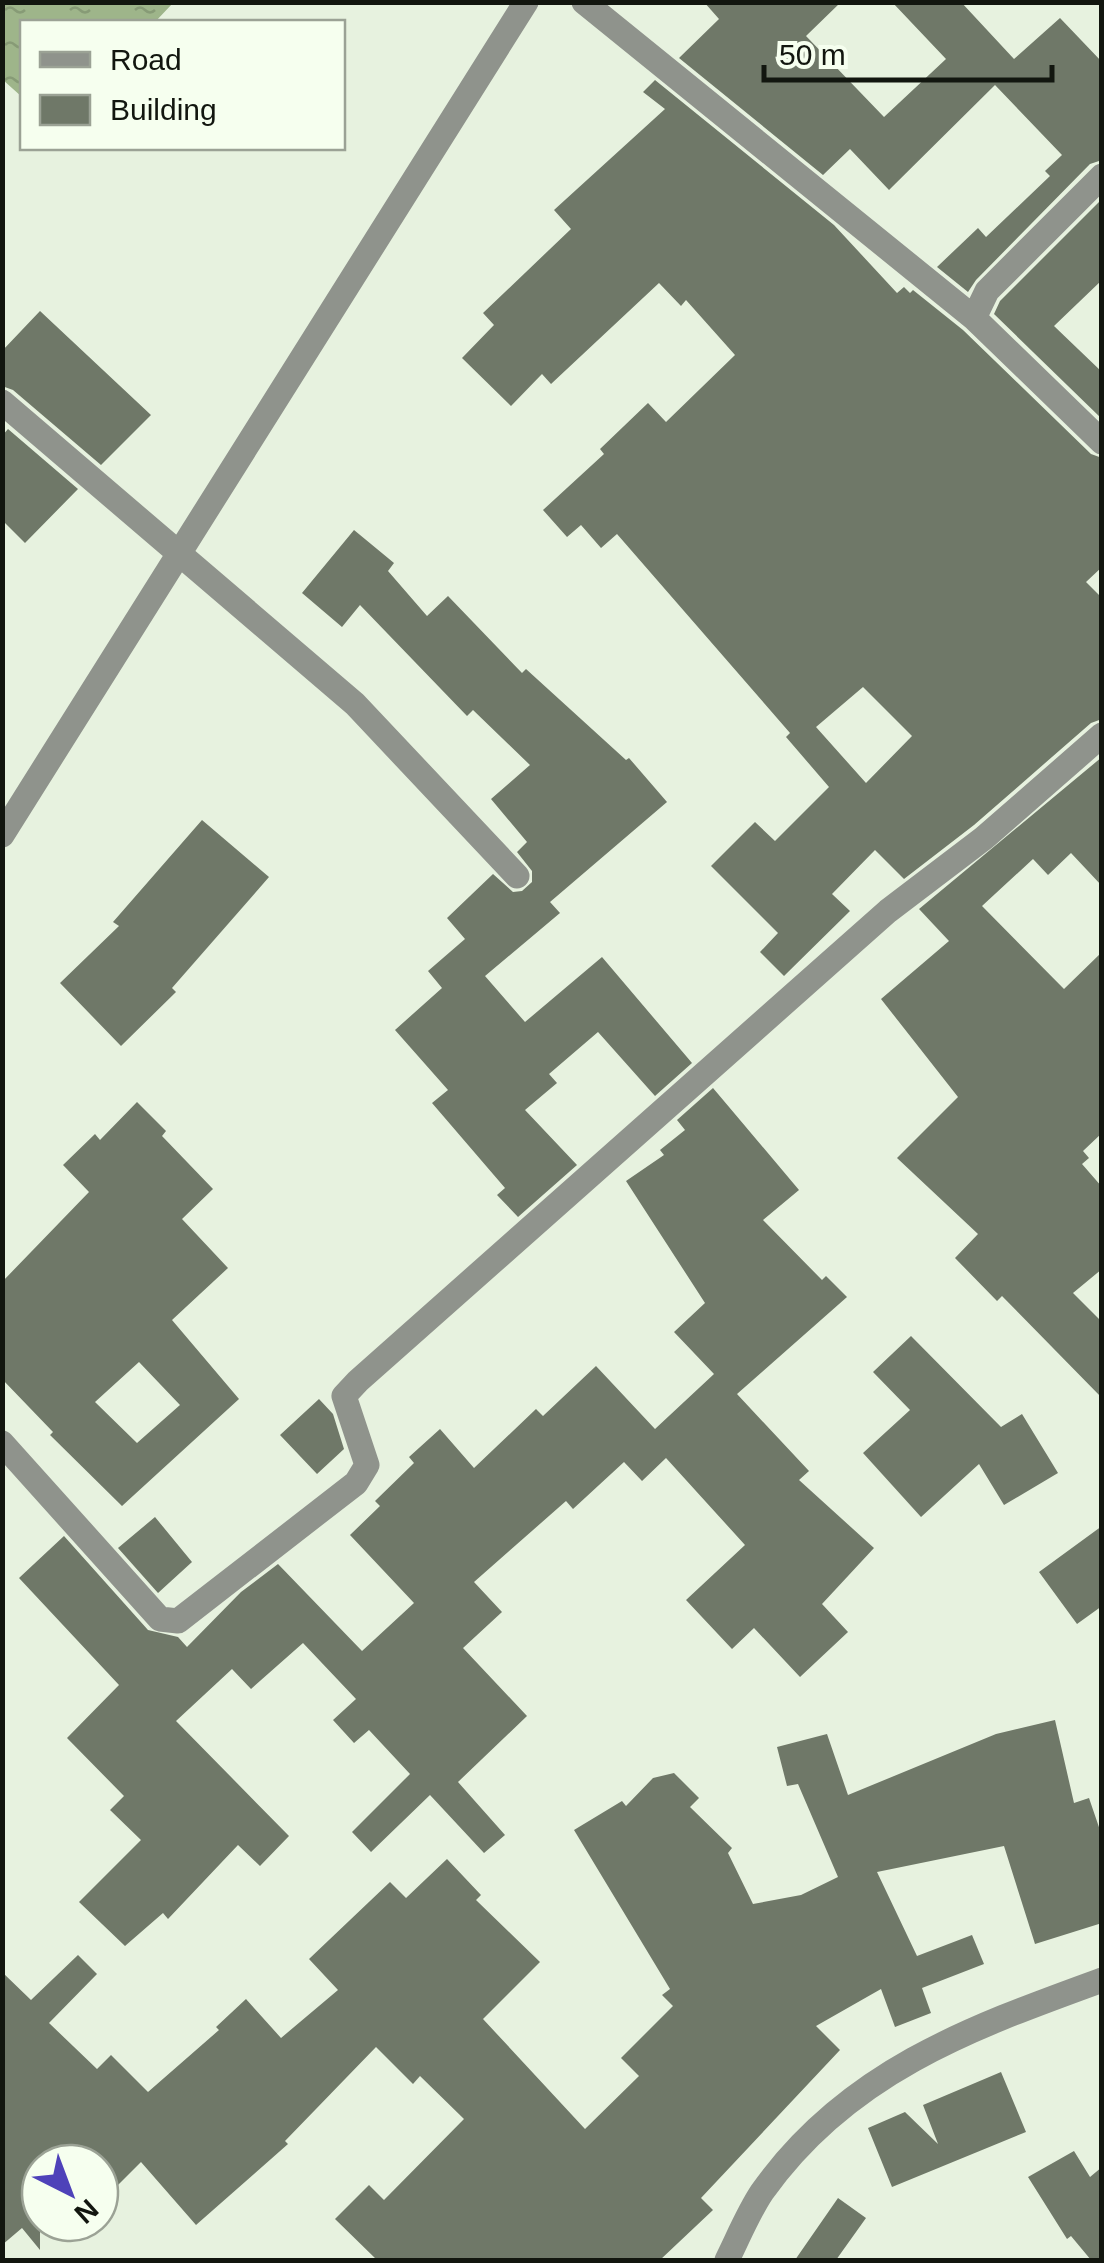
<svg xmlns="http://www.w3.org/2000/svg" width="1104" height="2263" font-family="Helvetica,sans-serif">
<defs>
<pattern id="water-ripples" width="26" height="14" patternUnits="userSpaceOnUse" patternTransform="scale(2.5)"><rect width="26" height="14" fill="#9eb58a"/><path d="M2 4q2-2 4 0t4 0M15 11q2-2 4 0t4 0" fill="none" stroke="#879b76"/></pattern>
</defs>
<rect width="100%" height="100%" fill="#e7f2df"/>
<!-- water -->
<path fill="url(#water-ripples)" d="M3,2h170v1l-18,19h-133v75l-19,-17z"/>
<!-- building -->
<path fill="#6f7868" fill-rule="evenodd" d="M704,2h137l-35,34 78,81 62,-58 -54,-57h69l53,57 46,-41 42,44v98l-12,4 -114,116 -8,12 -31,-25 41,-39 8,9 64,-61 -5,-5 17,-16 -67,-70 -106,105 -39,-41 -27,26 -144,-117 40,-39z
M655,80l179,145 63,68 7,-6 6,6 3,-3 50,40 128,124 11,4v109l-16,15 16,16v121l-11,4 -117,102 -70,54 -29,-29 -43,44 18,17 -66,65 -24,-24 18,-19 -67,-67 44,-44 20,19 54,-54 -43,-50 4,-4 -173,-199 -16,14 -20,-23 -14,12 -24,-27 61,-56 -4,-5 48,-46 18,19 69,-67 -49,-55 -5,6 -22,-23 -108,101 -9,-10 -31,32 -49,-48 32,-33 -11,-12 88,-84 -17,-19 111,-101 -22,-17zM863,687l49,49 -46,47 -50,-56z
M1102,199v81l-48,46 48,46v47l-108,-105 6,-13z
M40,311l111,104 -50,50 -88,-75 -11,-4v-35z
M8,429l70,60 -53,54 -23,-23v-84z
M354,530l40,33 -6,8 39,45 21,-20 74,77 4,-4 100,91 3,-2 38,44 -117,100 10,11 -75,63 40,46 77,-65 90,106 -37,33 -57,-64 -49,42 8,9 -32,27 52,55 -59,52 -21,-22 8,-7 -73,-85 16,-13 -53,-60 47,-42 -14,-17 37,-32 -18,-21 46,-44 20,18 9,-1 10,-9v-11l-15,-19 10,-10 -36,-43 39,-34 -57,-55 -6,6 -107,-111 -18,22 -40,-34z
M1102,757v129l-31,-33 -23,22 -15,-16 -51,47 82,83 38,-37v181l-19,18 6,7 -7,6 20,23v82l-29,24 29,29v76l-100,-102 -5,5 -42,-43 23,-24 -81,-76 61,-61 -77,-98 68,-58 -30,-32z
M202,820l67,57 -97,111 4,4 -55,54 -61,-63 59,-57 -6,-4z
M713,1088l86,102 -36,30 59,60 4,-4 21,21 -110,97 72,77 -10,9 75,68 -52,56 26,28 -48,45 -46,-49 -22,21 -46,-49 59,-55 -79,-87 -24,23 -18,-19 -51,47 -7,-8 -92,81 28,30 -39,36 64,68 -69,66 47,53 -21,18 -54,-58 -59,57 -19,-20 58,-58 -41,-44 -15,13 -21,-23 23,-21 -53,-56 -52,46 -19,-20 -56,52 113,115 -29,30 -22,-21 -70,74 -5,-6 -38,33 -46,-44 62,-62 -31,-30 14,-14 -57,-58 52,-53 -100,-107 45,-42 84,94 30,7 9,10 54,-55 37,-28 84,87 52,-48 -64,-68 30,-29 -5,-5 39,-38 -5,-6 31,-28 34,39 62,-59 7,7 53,-50 59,63 59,-55 -40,-42 31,-29 -79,-122 38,-26 -4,-5 25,-20 -8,-10z
M137,1102l29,29 -4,5 51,53 -31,30 46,49 -56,52 67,79 -117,107 -72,-71 3,-3 -51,-53v-97l87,-90 -26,-27 32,-31 5,6zM139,1362l41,43 -43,38 -42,-41z
M911,1336l90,91 21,-13 36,59 -54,32 -25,-41 -58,53 -58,-64 47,-43 -37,-38z
M319,1399l14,15 11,35 -27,25 -37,-39z
M155,1517l37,45 -34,31 -40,-45z
M1102,1526v80l-25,18 -38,-52z
M1055,1720l19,83 15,-5 13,38v87l-67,21 -31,-98 -127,26 40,84 55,-21 12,29 -62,24 9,25 -36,14 -14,-38 -65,37 24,24 -139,148 12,12 -53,50h-283l-42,-41 34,-34 15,15 80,-81 -44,-43 -7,8 -37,-37 -91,94 3,3 -92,81 -55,-63 -41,41v-40h-60v87l-18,-22 -20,17v-273l29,28 47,-45 19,19 -48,49 48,46 14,-14 37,37 71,-62 -3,-3 30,-28 35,39 57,-48 -29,-31 81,-77 16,16 41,-39 34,36 -5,5 64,62 -57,57 102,110 54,-53 -18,-18 52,-52 -11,-11 8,-6 -96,-159 48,-29 4,5 27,-28 21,-5 25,25 -9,9 42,41 -4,5 25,51 48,-9 37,-18 -40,-93 -11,2 -10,-39 50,-13 21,61 148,-61z
M1001,2072l25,60 -134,55 -24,-59 37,-16 33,32 -15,-39z
M1074,2151l16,26 12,-10v93h-11l-20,-24 -4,3 -39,-62z
M838,2198l28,20 -30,42h-41z"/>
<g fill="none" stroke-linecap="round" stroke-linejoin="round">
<!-- street -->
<path stroke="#8f938c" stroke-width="25" d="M584,2l390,316
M1102,176l-115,115 -13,27 128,124
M2,402l353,302 162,172
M2,835l524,-833
M2,1443l158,176 18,2 178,-138 11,-18 -23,-69 14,-15 530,-470 96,-73 118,-103
M727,2260c11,-22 21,-47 35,-68 85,-120 208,-164 340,-212"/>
</g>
<!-- border -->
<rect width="1104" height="2263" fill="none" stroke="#12160f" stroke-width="10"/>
<!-- legend -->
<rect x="20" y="20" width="325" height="130" fill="#f6ffef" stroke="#9ba295" stroke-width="2.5"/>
<rect x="40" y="52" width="50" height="15" fill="#8f938c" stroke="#9ba295" stroke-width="2.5"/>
<text x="110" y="70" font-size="30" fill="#12160f">Road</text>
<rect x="40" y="95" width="50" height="30" fill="#6f7868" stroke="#9ba295" stroke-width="2.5"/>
<text x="110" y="120" font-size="30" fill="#12160f">Building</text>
<!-- north arrow -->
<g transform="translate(70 2193) rotate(138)"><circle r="48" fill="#f6ffef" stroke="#9ba295" stroke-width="2.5"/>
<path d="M0-8L18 38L0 25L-18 38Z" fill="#4e42b9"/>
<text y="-15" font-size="28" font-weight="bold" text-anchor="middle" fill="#12160f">N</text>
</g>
<!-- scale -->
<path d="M764 65v15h288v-15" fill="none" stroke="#12160f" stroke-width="5"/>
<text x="779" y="65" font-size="30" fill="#12160f" stroke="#f6ffef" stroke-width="8" paint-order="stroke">50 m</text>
</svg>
